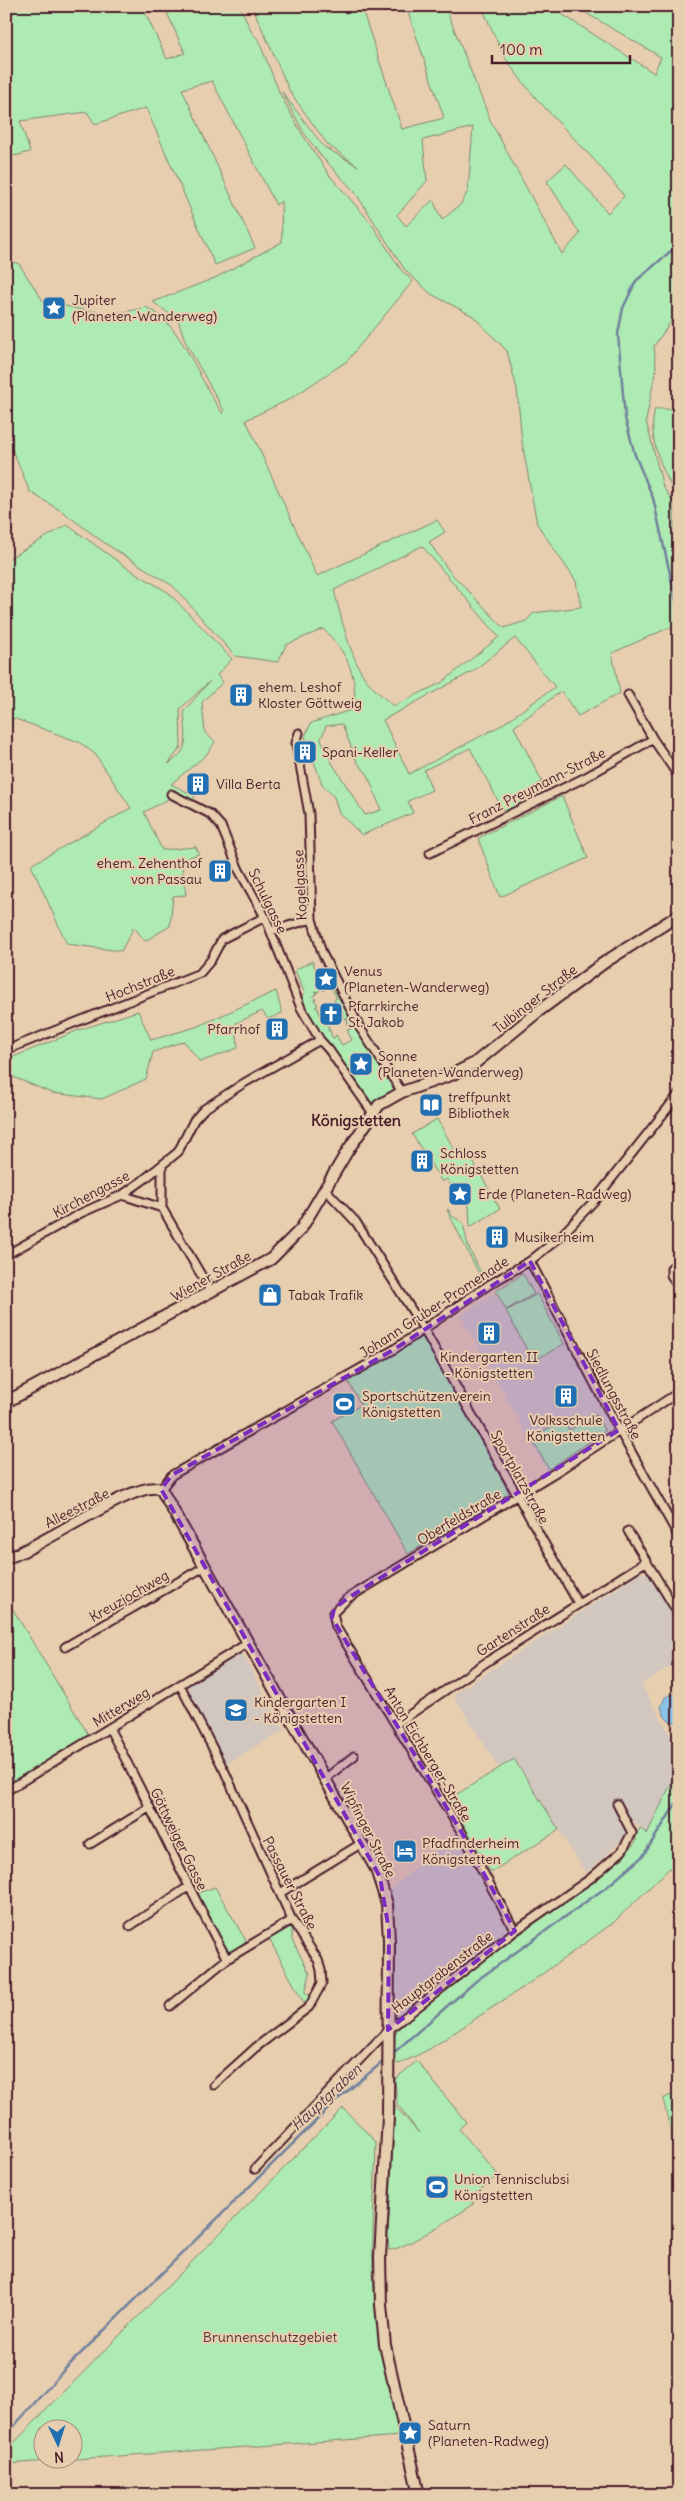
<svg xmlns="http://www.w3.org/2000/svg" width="685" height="2501" font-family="Delius,sans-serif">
<rect width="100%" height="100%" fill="#e7ceaf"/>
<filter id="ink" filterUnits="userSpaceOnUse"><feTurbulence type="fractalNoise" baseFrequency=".02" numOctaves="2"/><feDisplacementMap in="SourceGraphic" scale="10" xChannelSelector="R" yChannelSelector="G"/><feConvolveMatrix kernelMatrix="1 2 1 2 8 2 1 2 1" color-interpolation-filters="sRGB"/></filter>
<g filter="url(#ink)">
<!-- built -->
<path fill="#d1c7bf" d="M529,1269l90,161 -69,46 -89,-160z
M641,1573l8,1 30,51v37l-38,22 38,66v17l-32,67 -14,-13 -7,16 -40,36 -72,-114 -15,9 -46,-73z
M242,1653l42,77 -58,34 -38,-74 1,-6z
M457,1831l51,96 -3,8 -111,85 2,-100 -6,-30z"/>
<!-- green -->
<path fill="#aeebb2" stroke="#7c856e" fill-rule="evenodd" d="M6,6h136l25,53 18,-6 -21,-47h76l12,27 6,6 22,55 22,40 28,42 41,47 30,47 12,11 -66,80 -57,38 -44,21 71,156 120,-56 8,12 -16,10 20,29 55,57 22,-7 8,-8 47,-6 -5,-26 -39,-57 -15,-82 -5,-53 -10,-38 -34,-35 -42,-22 -26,-24 -50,-78 -34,-36 -17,-23 -22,-41 42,55 34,19 -30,-21 -38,-53 -38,-86h109l41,123 42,-11 -38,-112h39l46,116 71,132 18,-20 -33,-53 19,-17 42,49 16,-17c-34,-47 -81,-83 -114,-131 -12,-17 -19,-40 -29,-59h68l105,67 7,-16 -87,-51h105v304l-25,36 2,22 -10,53 17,66 11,16 1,43 4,16v68l-4,-5 -63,28 8,40 -42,23 -17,-25 -47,36 28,54 -7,6 1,10 -31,17 -35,-66 -46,22 8,20 -24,11 5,12 -51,22 -23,-22 -5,-16 -12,-13 -17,-48 6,-13 43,-14c4,-34 -7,-57 -31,-80l-37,16 -8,17 -43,-6 -62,-70 -67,-42 -43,-32 -33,-20 -24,-57v-175l13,4 24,37c36,8 66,18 103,6 37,17 53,75 77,107l1,-3 -38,-68 -8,-23 -25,-18 62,-24 67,-36 -1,-41 -5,4 -64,-124 -30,8 73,159 -40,17 -69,-157 -51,16 -8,-12 -67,9 10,31 -24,6zM473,127l-5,64 -7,13 -19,16 -9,-20 -27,26 -9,-11 30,-34 -4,-41zM422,546l77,91 -58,46 -48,23c-8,-8 -18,-15 -25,-24 -16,-18 -28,-68 -34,-92zM515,638l40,49 -55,39 -91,48 -26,-54 90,-49zM342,724l15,38 11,13 13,35 -16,5 -33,-52 -11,-24 5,-13z
M655,409h24v93c-14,-28 -33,-62 -24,-93z
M67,525l59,42 43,26 63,66 -15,16 6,7 -21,20 3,31 10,9 -9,13 -35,29 24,12 -2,4 -21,-3 -28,15 18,38 34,-3 3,7 -10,3 -7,9 4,29 -13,1 -3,30 -25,15 -11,-14 -13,24 -54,-7 -36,-79 100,-57 -36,-54 -16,-12 -66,-24 -3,11 -4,4v-10l6,-5 -6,-6v-152zM210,681l-26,30c1,25 8,39 -16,53l13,-17 -1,-38z
M562,796l26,62 -88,39 -22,-59z
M312,961l9,20 5,-2 2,2 5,-2 69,113 -30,20 -43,-62 -30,-53 6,-3 -10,-24zM329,983l8,15 -3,2 2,4 3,-1 -1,4 3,5 2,-1 -1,3 2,5 3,-1 1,8 3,1v2l-4,1 5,10 -10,5 -6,-10 -2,3 -2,-1 -2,-7 -2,1 1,-4 -6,-5 2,-2 -3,-5h-2l-2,-7 -3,-1 3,-2 -4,-5 2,-1 -3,-2 4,-4 -2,-2 3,1 4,-4 2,3v-5z
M276,991l6,22 -14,6 -6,-8 -26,12 2,25 -38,14 -16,-21 -31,11 -7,27 -44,20 -50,-6 -41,-17h-5v-16l73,-30 59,-19 13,29 45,-13z
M437,1119l18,32 6,-2 5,11 5,-2 29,51 -30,18 -1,-21 -8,-14 -5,2 -9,-15 -5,3 -30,-48z
M448,1209l4,7 11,7 5,23 13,27 -2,1 -32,-64z
M523,1274l11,20 -28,16 -10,-19z
M537,1294l27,50 -31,17 -27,-50z
M424,1336l85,157 -101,61 -76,-133 29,-16 -13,-24z
M596,1415l9,16 -56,38 -18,-31 32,-18 6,10z
M6,1598l85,141 -85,48z
M514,1759l45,71 -68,42 -42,-73z
M679,1767v92l-66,64 -82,59 -103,68 -29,14 -5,-2 1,-27 2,-5 43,-37 183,-135 13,-17v-6l4,-7 7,6z
M215,1887l31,54 -18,13 -32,-60z
M285,1927h7v13l18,34 -5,19 6,3 -7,7 -36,-66z
M417,2061l49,61 -7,7 39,46 -28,23 4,6c-16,10 -70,46 -85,46l-1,-14 7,-130 24,27 -22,-29 -2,-25z
M677,2092l2,7v66l-16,-66z
M343,2108l33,34c-1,54 -6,109 -1,163 4,44 16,87 26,131l-395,28v-13zM42,2428h30v30h-30z"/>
<!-- water -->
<path fill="#89c2e7" stroke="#70819c" d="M679,1692v31l-10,-2 -4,-4 -4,-10 4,-10z"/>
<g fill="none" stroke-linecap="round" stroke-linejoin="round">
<!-- stream -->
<path stroke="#70819c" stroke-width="2.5" d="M679,244l-43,37 -13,27 -5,26 7,84 10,37 18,43 26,116
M391,2055l85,-74 132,-95 35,-30 36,-57
M6,2435l58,-65 274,-271 47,-39"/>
<!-- street casing -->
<g stroke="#4a1f2b" stroke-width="11">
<path id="street" d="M628,695l25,44 26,38
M299,733l-3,10 13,71 3,105 10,34 38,75 42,64
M171,794l39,20 11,12 18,44 26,47 36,91 19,32 9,10 43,62
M430,853l154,-75 69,-39
M271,931l41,-12
M6,1050l194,-77 11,-13 11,-21 43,-22
M162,1166v42
M325,1189l31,33 67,106 155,275
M122,1195l40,13 49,84
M6,1255l75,-42 41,-18 20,-14 36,-29 16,-32 10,-11 40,-26 76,-43
M530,1261l89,169 60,107
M679,1262l-8,6v7l8,14
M161,1489l11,-14 221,-125 97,-66 40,-23 29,-23 35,-37 85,-107
M628,1531l51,84
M65,1647l139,-80
M180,1685l45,87 67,148 26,40 3,10 1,13 -13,24 -54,41 -41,37
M396,1724l95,-65 156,-98
M109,1728c41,76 76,155 118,231
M326,1778l28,-22
M6,1791l242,-148
M90,1844l60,-37
M280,1893l82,-50
M130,1926l58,-39
M515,1931l-53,-98 -126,-206 -3,-14 15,-15 213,-129 118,-77
M170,2006l57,-47 65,-39
M255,2169l133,-139 127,-99 76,-53 31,-27 10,-18 -15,-29"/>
</g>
<!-- secondary casing -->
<g stroke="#4a1f2b" stroke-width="14">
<path id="secondary" d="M6,1402l265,-143 30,-30 47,-79 31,-45 23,-13 49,-17 24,-12 65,-53 65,-48 74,-47
M6,1558c32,-8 131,-80 155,-69l215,380 11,35 2,37 -1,176 -8,140 1,48 4,40 34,150"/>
</g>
<!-- street -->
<use href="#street" stroke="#e7ceaf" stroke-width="7"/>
<!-- secondary -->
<use href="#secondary" stroke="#e7ceaf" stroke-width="10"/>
</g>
</g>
<!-- marked area -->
<path fill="#7b2cbf" fill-opacity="0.2" stroke="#7b2cbf" stroke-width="4" stroke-dasharray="10 6" stroke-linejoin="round" d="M530,1261l89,169 -271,168 -14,11 -2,9 130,215 53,98 -127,99 1,-99 -9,-54 -219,-388 11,-14 221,-125z"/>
<!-- icons -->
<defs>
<g id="sight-square" transform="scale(1.25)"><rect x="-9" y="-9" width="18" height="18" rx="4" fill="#1f6fb2" stroke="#e7ceaf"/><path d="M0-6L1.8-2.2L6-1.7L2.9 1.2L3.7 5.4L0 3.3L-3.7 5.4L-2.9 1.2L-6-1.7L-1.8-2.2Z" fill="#fff"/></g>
<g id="building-square" transform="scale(1.25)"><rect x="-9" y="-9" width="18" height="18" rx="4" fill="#1f6fb2" stroke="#e7ceaf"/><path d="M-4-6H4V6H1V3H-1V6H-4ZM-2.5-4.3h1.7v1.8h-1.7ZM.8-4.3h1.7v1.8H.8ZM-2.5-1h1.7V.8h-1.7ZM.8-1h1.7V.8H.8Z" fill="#fff"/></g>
<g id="church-square" transform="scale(1.25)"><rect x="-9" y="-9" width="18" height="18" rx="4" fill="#1f6fb2" stroke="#e7ceaf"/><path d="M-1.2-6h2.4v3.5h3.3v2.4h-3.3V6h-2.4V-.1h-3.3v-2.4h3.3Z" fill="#fff"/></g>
<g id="library-square" transform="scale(1.25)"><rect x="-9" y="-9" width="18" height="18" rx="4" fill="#1f6fb2" stroke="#e7ceaf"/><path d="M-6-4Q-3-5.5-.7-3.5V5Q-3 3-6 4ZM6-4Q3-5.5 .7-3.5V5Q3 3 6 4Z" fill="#fff"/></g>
<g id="shop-square" transform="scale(1.25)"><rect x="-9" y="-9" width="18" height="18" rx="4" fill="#1f6fb2" stroke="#e7ceaf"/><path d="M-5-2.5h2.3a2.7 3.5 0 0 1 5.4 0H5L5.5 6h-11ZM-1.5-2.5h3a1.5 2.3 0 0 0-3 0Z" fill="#fff"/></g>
<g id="stadium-square" transform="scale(1.25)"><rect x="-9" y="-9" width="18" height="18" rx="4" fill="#1f6fb2" stroke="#e7ceaf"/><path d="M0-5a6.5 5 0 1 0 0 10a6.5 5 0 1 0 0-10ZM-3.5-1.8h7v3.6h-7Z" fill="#fff"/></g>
<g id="school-square" transform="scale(1.25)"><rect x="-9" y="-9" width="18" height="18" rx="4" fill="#1f6fb2" stroke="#e7ceaf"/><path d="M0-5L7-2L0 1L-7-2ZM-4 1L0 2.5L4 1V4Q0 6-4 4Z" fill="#fff"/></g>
<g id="hotel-square" transform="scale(1.25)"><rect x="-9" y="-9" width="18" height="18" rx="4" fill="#1f6fb2" stroke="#e7ceaf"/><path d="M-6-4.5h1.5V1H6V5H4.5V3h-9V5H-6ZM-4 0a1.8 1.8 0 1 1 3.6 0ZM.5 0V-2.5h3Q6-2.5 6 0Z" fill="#fff"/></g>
</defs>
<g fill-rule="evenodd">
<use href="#sight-square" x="54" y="308"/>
<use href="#building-square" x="241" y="695"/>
<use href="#building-square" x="305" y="752"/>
<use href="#building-square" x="198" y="784"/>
<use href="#building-square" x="220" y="871"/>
<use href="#sight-square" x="326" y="979"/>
<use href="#church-square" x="331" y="1014"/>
<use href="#building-square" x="277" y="1029"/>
<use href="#sight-square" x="361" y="1064"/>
<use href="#library-square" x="431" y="1105"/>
<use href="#building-square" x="422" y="1161"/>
<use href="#sight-square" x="460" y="1194"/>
<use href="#building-square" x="497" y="1237"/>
<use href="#shop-square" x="270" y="1295"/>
<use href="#building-square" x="489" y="1333"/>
<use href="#building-square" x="566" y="1396"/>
<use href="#stadium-square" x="344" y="1404"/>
<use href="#school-square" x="236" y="1710"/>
<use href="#hotel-square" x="405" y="1851"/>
<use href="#stadium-square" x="437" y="2187"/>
<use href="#sight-square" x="410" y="2433"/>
</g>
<g text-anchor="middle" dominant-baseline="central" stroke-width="4" stroke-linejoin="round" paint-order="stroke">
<!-- poi labels -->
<g font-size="14" fill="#4a1f2b" stroke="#e7ceaf" text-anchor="start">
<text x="72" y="300">Jupiter<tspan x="72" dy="16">(Planeten-Wanderweg)</tspan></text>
<text x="258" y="687">ehem. Leshof<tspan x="258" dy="16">Kloster Göttweig</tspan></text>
<text x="322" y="752">Spani-Keller</text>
<text x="216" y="784">Villa Berta</text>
<text x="202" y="863" text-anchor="end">ehem. Zehenthof<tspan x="202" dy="16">von Passau</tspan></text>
<text x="344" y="971">Venus<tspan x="344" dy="16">(Planeten-Wanderweg)</tspan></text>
<text x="348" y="1006">Pfarrkirche<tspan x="348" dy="16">St. Jakob</tspan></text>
<text x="260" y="1029" text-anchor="end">Pfarrhof</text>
<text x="378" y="1056">Sonne<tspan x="378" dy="16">(Planeten-Wanderweg)</tspan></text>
<text x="448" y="1097">treffpunkt<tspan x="448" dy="16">Bibliothek</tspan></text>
<text x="440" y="1153">Schloss<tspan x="440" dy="16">Königstetten</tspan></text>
<text x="478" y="1194">Erde (Planeten-Radweg)</text>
<text x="514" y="1237">Musikerheim</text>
<text x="288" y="1295">Tabak Trafik</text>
<text x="489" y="1357" text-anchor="middle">Kindergarten II<tspan x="489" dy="16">- Königstetten</tspan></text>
<text x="362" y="1396">Sportschützenverein<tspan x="362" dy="16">Königstetten</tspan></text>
<text x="566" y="1420" text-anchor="middle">Volksschule<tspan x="566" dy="16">Königstetten</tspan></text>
<text x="254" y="1702">Kindergarten I<tspan x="254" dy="16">- Königstetten</tspan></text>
<text x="422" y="1843">Pfadfinderheim<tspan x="422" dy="16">Königstetten</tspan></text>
<text x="454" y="2179">Union Tennisclubsi<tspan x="454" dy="16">Königstetten</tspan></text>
<text x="428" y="2425">Saturn<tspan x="428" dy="16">(Planeten-Radweg)</tspan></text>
</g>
<!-- street labels -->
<g font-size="14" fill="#4a1f2b" stroke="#e7ceaf">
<text transform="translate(537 786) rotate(-27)">Franz Preymann-Straße</text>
<text transform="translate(300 885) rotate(-93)">Kogelgasse</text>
<text transform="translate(268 901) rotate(64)">Schulgasse</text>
<text transform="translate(140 984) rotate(-22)">Hochstraße</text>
<text transform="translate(535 999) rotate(-38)">Tulbinger Straße</text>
<text transform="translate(91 1194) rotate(-28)">Kirchengasse</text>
<text transform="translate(211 1276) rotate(-29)">Wiener Straße</text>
<text transform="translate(434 1307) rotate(-33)">Johann Gruber-Promenade</text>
<text transform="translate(614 1394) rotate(62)">Siedlungsstraße</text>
<text transform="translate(520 1477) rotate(61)">Sportplatzstraße</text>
<text transform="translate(77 1508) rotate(-27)">Alleestraße</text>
<text transform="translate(459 1517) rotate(-31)">Oberfeldstraße</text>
<text transform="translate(129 1596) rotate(-30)">Kreuzjochweg</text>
<text transform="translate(513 1630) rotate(-33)">Gartenstraße</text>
<text transform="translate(121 1707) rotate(-31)">Mitterweg</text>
<text transform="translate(428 1754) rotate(59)">Anton Eichberger-Straße</text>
<text transform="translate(368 1830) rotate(63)">Wipfinger Straße</text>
<text transform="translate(179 1839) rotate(64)">Göttweiger Gasse</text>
<text transform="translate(290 1883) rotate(63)">Passauer Straße</text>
<text transform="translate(442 1972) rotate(-38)">Hauptgrabenstraße</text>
</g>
<!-- park labels -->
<g font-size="14" fill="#543338" stroke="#e7ceaf">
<text x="270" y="2337">Brunnenschutzgebiet</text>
</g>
<!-- water labels -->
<g font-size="15" font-style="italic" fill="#533747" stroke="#e7ceaf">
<text transform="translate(326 2097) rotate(-43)">Hauptgraben</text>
</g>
<!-- quarter labels -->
<g font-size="16" font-weight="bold" fill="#4a1f2b" stroke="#e7ceaf">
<text x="356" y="1120">Königstetten</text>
</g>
</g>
<!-- margin -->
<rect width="685" height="2501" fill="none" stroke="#e7ceaf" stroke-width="25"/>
<rect x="12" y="12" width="660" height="2476" fill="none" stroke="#4a1f2b" stroke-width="2" filter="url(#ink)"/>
<!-- north arrow -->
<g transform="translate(58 2444) rotate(176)"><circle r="24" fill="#e7ceaf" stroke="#a8887a"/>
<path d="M0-4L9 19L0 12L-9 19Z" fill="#1f6fb2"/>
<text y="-8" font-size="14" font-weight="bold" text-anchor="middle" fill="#4a1f2b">N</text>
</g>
<!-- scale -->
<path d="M492 55v8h138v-8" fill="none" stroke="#4a1f2b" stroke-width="2.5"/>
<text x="500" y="55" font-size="15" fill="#4a1f2b" stroke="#e7ceaf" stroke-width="4" paint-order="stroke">100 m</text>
</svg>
